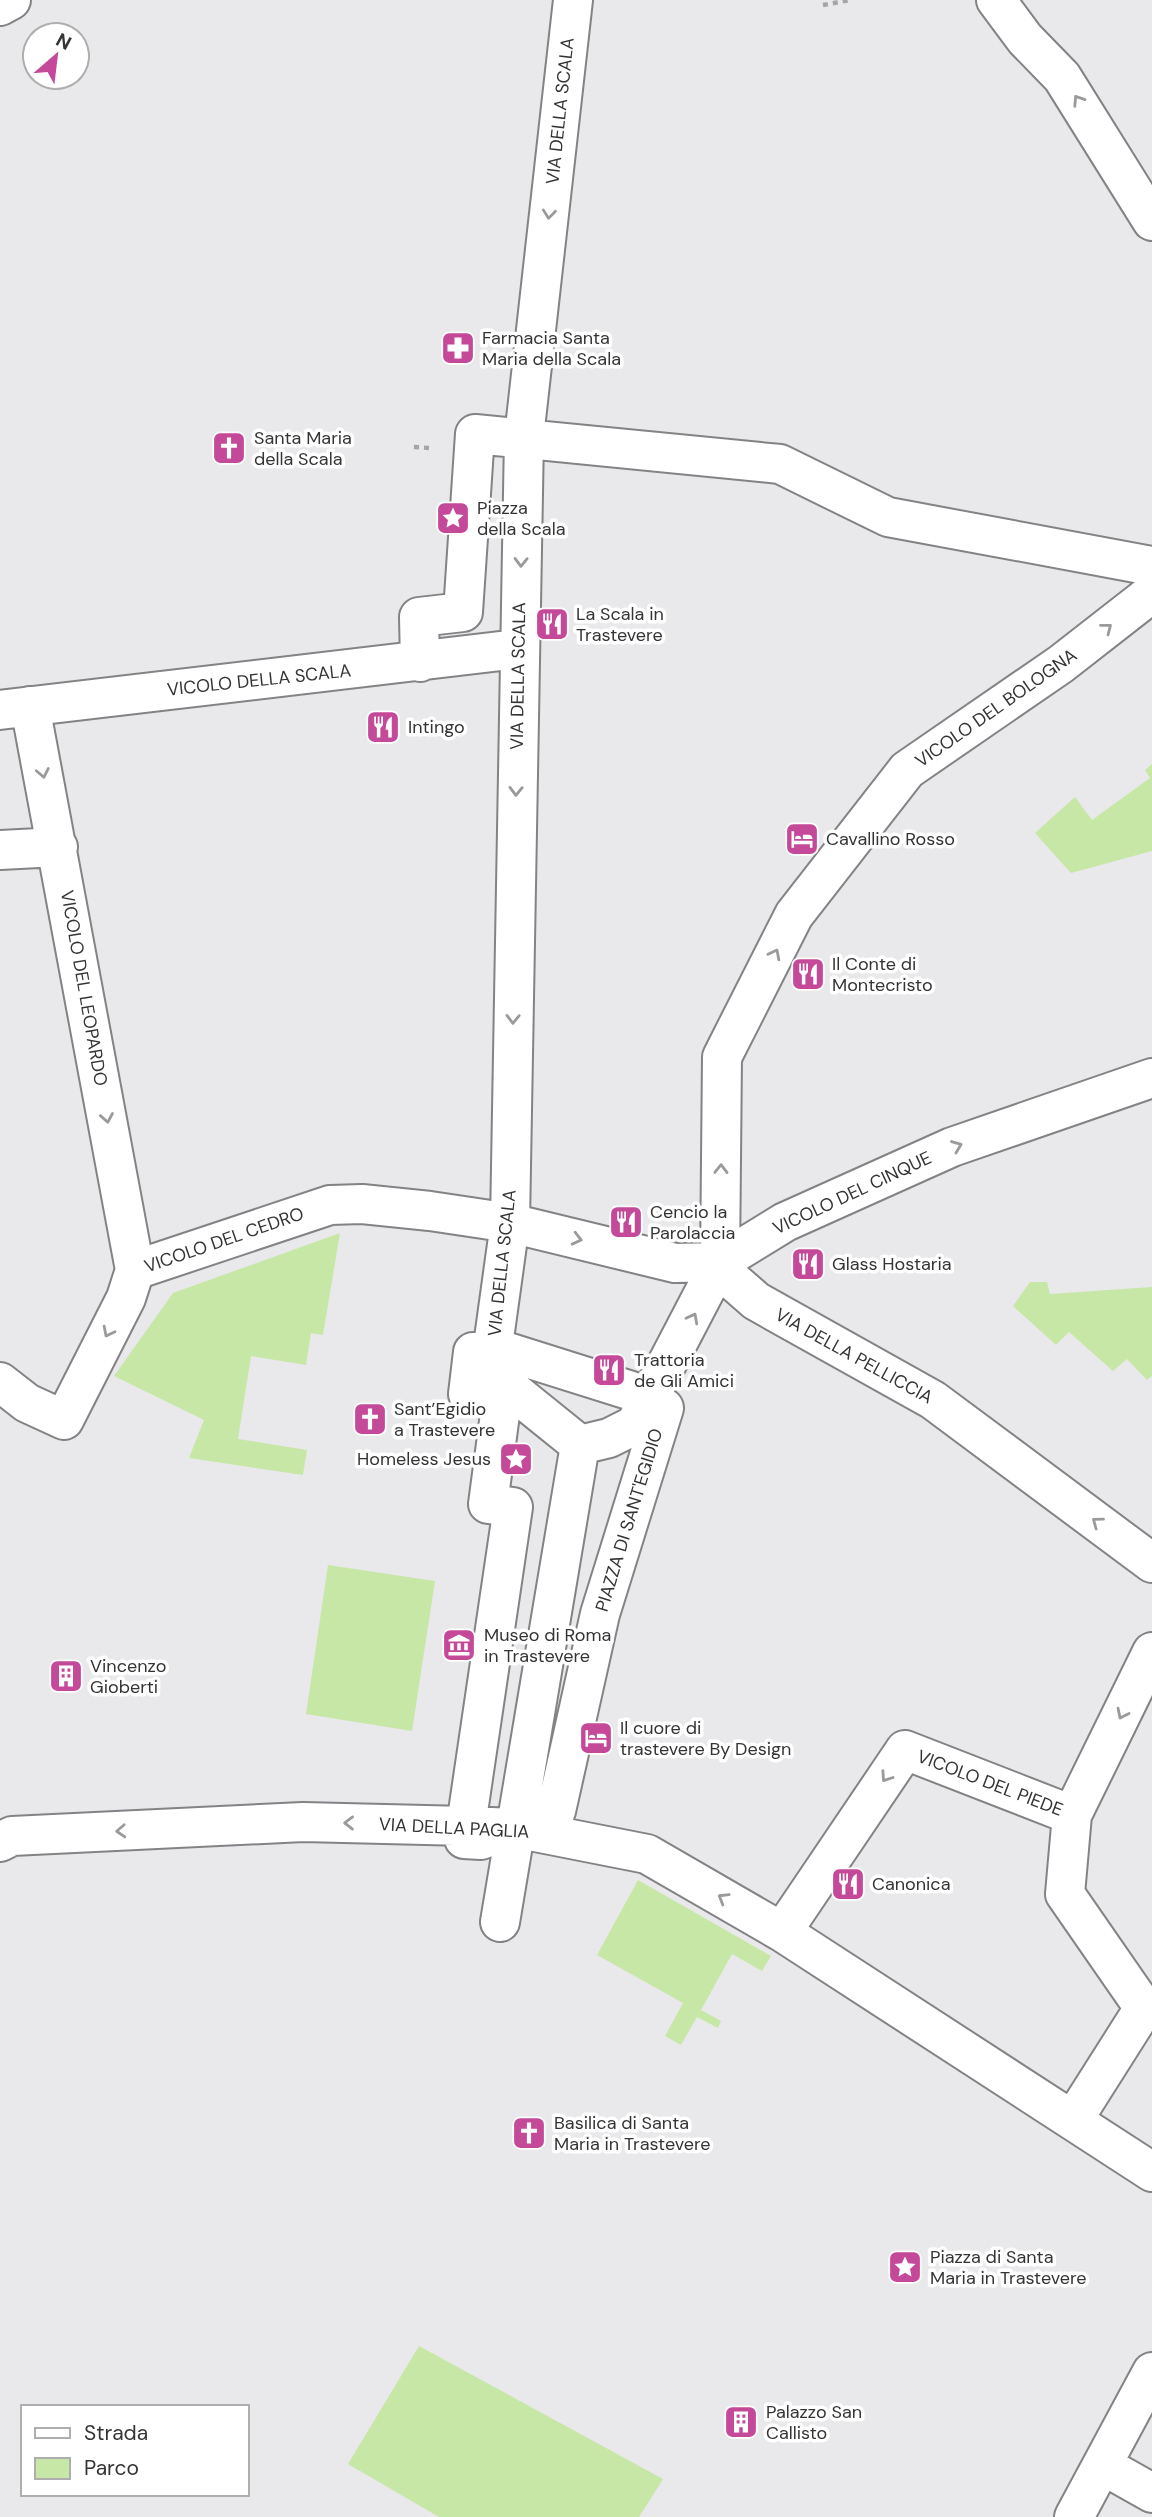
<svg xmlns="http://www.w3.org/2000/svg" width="1152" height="2517" font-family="'DM Sans',sans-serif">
<rect width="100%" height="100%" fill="#e9e8eb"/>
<!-- green -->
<path fill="#c7e7a6" d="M1152,764v87l-81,22 -36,-40 40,-36 17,23 58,-42 -5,-8z
M340,1233l-17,102 -12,-2 -5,32 -55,-9 -13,83 69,11 -4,25 -114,-17 15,-38 -90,-44 59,-83z
M1030,1282h17l3,12 102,-7v89l-5,4 -20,-21 -14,12 -44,-39 -13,13 -43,-39z
M328,1565l107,16 -23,150 -106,-17z
M638,1880l133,76 -9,15 -30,-17 -31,56 20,11 -3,7 -21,-11 -16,28 -16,-9 18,-33 -86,-48z
M419,2346l244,133 -24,38h-200l-91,-53z"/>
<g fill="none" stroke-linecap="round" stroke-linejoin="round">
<!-- minor casing -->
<g stroke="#838285" stroke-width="42">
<path id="minor" d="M573,0l-49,437 -14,786 -18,130v21l88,71
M996,0l29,39 37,38 90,144
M0,6l11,-6
M420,662l-1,-45 44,-5 12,-178 305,30 108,53 264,49
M0,710l518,-61
M0,850l58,-3
M720,1262l12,18 24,21 177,99 219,163
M135,1270l195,-65 32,-1 68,7 80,12 165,40 45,-1 65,-40 167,-75 200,-69
M473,1352l38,1 127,40 26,15 -64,206 -44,197 -75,29 -17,-1 49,-332 -25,-3 14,-105 -34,-5z
M0,1382l27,21 37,17 62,-122 9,-28 -105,-564
M580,1445l29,-7 26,-13 85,-163 2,-205 72,-142 113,-145 154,-106 91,-71
M1072,1815l-7,79 79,114 -71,112
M0,1842l12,-6 291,-14 163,4 49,2 132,26 135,78 370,240
M500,1922l80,-477
M782,1932l123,-182 167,65 80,-163
M1104,2466l48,27
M1074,2517l78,-145"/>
</g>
<!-- path -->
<path stroke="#a5a5a7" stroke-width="4.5" stroke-dasharray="5 5" stroke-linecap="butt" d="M823,5l27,-5
M414,447l16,1"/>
<!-- minor -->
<use href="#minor" stroke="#fff" stroke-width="38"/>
</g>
<!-- one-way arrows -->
<defs><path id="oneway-chevron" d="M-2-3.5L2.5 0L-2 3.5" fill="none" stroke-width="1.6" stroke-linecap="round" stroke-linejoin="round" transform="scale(1.75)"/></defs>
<g stroke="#9a9a9a">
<use href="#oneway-chevron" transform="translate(1078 100) rotate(-123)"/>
<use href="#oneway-chevron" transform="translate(549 214) rotate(96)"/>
<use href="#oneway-chevron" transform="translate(521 562) rotate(91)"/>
<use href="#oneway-chevron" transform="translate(1107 628) rotate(-38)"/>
<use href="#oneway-chevron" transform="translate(43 773) rotate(79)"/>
<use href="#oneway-chevron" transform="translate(516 791) rotate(91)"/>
<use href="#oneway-chevron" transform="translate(775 954) rotate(-63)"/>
<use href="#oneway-chevron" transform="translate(513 1019) rotate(91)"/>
<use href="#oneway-chevron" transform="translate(107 1118) rotate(80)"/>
<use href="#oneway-chevron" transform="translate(957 1146) rotate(-21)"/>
<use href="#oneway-chevron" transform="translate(721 1169) rotate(-89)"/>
<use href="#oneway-chevron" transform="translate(577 1239) rotate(14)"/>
<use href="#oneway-chevron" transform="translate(693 1318) rotate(-62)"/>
<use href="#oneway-chevron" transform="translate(108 1332) rotate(117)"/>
<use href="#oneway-chevron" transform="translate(1097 1522) rotate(-143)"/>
<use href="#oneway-chevron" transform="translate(1122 1714) rotate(116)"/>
<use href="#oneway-chevron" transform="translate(886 1777) rotate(124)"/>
<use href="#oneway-chevron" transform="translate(349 1823) rotate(-179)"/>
<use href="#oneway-chevron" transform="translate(121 1831) rotate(177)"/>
<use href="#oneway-chevron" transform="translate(723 1898) rotate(-149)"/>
</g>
<!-- icons -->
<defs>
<g id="pharmacy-square" transform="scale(1.75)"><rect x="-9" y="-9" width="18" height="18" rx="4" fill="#c44999" stroke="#fff"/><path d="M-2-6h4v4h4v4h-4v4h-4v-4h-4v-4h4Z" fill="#fff"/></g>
<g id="church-square" transform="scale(1.75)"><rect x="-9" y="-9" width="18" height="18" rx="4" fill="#c44999" stroke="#fff"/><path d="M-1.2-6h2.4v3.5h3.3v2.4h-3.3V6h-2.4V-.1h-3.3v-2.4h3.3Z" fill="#fff"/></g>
<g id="sight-square" transform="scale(1.75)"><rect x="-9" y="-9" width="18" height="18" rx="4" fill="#c44999" stroke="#fff"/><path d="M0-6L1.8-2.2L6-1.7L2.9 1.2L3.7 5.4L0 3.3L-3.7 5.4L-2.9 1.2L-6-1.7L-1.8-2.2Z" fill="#fff"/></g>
<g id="restaurant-square" transform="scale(1.75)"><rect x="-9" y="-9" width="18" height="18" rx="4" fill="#c44999" stroke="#fff"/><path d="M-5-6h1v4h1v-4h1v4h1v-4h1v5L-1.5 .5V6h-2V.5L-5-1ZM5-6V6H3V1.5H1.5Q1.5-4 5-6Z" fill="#fff"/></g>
<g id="hotel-square" transform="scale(1.75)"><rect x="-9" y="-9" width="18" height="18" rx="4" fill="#c44999" stroke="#fff"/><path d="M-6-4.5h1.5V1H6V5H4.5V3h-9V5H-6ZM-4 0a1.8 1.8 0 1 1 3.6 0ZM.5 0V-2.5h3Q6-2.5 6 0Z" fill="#fff"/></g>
<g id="museum-square" transform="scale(1.75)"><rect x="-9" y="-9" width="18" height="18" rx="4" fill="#c44999" stroke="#fff"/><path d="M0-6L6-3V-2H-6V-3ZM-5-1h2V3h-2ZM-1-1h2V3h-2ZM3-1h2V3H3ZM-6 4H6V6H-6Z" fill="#fff"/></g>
<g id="building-square" transform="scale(1.75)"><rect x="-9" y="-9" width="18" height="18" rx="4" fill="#c44999" stroke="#fff"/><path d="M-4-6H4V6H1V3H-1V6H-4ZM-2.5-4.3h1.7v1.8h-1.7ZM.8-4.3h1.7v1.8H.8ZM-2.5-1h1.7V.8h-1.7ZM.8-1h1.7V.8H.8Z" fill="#fff"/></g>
</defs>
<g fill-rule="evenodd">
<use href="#pharmacy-square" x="458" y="348"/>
<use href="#church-square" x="229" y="448"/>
<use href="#sight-square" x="453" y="518"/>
<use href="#restaurant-square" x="552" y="624"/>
<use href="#restaurant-square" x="383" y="727"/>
<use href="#hotel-square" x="802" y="839"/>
<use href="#restaurant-square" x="808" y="974"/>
<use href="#restaurant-square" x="626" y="1222"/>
<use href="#restaurant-square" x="808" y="1264"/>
<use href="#restaurant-square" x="609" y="1370"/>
<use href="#church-square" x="370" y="1419"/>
<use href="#sight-square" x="516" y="1459"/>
<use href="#museum-square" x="459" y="1645"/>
<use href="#building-square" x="66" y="1676"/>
<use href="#hotel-square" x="596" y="1738"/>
<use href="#restaurant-square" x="848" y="1884"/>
<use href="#church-square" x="529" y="2133"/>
<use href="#sight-square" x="905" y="2267"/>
<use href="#building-square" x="741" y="2422"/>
</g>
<g text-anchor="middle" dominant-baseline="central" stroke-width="7" stroke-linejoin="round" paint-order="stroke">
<!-- street labels -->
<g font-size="18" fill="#343435" stroke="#fff">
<text transform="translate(560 111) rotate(-84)">VIA DELLA SCALA</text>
<text transform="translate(518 676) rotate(-89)">VIA DELLA SCALA</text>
<text transform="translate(259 680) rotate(-6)">VICOLO DELLA SCALA</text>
<text transform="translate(996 708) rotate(-35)">VICOLO DEL BOLOGNA</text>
<text transform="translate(84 988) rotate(80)">VICOLO DEL LEOPARDO</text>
<text transform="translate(852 1193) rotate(-25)">VICOLO DEL CINQUE</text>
<text transform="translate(224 1240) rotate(-19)">VICOLO DEL CEDRO</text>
<text transform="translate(502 1263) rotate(-84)">VIA DELLA SCALA</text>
<text transform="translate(854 1356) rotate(29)">VIA DELLA PELLICCIA</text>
<text transform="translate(629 1520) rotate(-73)">PIAZZA DI SANT'EGIDIO</text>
<text transform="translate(990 1783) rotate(21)">VICOLO DEL PIEDE</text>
<text transform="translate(454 1828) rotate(3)">VIA DELLA PAGLIA</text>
</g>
<!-- poi labels -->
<g font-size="18" fill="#343435" stroke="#fff" text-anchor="start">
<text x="482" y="338">Farmacia Santa<tspan x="482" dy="21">Maria della Scala</tspan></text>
<text x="254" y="438">Santa Maria<tspan x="254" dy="21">della Scala</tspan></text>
<text x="477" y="508">Piazza<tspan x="477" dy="21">della Scala</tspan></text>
<text x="576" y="614">La Scala in<tspan x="576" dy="21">Trastevere</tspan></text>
<text x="408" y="727">Intingo</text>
<text x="826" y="839">Cavallino Rosso</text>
<text x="832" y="964">Il Conte di<tspan x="832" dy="21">Montecristo</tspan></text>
<text x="650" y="1212">Cencio la<tspan x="650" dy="21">Parolaccia</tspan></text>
<text x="832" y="1264">Glass Hostaria</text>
<text x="634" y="1360">Trattoria<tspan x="634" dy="21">de Gli Amici</tspan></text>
<text x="394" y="1409">Sant’Egidio<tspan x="394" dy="21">a Trastevere</tspan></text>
<text x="491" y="1459" text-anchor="end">Homeless Jesus</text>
<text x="484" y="1635">Museo di Roma<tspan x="484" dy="21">in Trastevere</tspan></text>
<text x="90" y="1666">Vincenzo<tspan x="90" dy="21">Gioberti</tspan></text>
<text x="620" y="1728">Il cuore di<tspan x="620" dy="21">trastevere By Design</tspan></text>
<text x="872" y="1884">Canonica</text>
<text x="554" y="2123">Basilica di Santa<tspan x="554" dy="21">Maria in Trastevere</tspan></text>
<text x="930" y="2257">Piazza di Santa<tspan x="930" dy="21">Maria in Trastevere</tspan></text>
<text x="766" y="2412">Palazzo San<tspan x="766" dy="21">Callisto</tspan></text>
</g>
</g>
<!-- legend -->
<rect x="21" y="2405" width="228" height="91" fill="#ffffff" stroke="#aeaeae" stroke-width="2"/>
<rect x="35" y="2428" width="35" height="10" fill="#ffffff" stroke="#aeaeae" stroke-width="2"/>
<text x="84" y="2440" font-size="21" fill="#343435">Strada</text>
<rect x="35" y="2458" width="35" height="21" fill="#c7e7a6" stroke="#aeaeae" stroke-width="2"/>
<text x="84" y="2475" font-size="21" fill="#343435">Parco</text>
<!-- north arrow -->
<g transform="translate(56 56) rotate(28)"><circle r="33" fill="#ffffff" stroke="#aeaeae" stroke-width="2"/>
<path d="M0-5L12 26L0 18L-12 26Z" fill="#c44999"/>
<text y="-10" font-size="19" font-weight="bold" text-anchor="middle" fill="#343435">N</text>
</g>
</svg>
